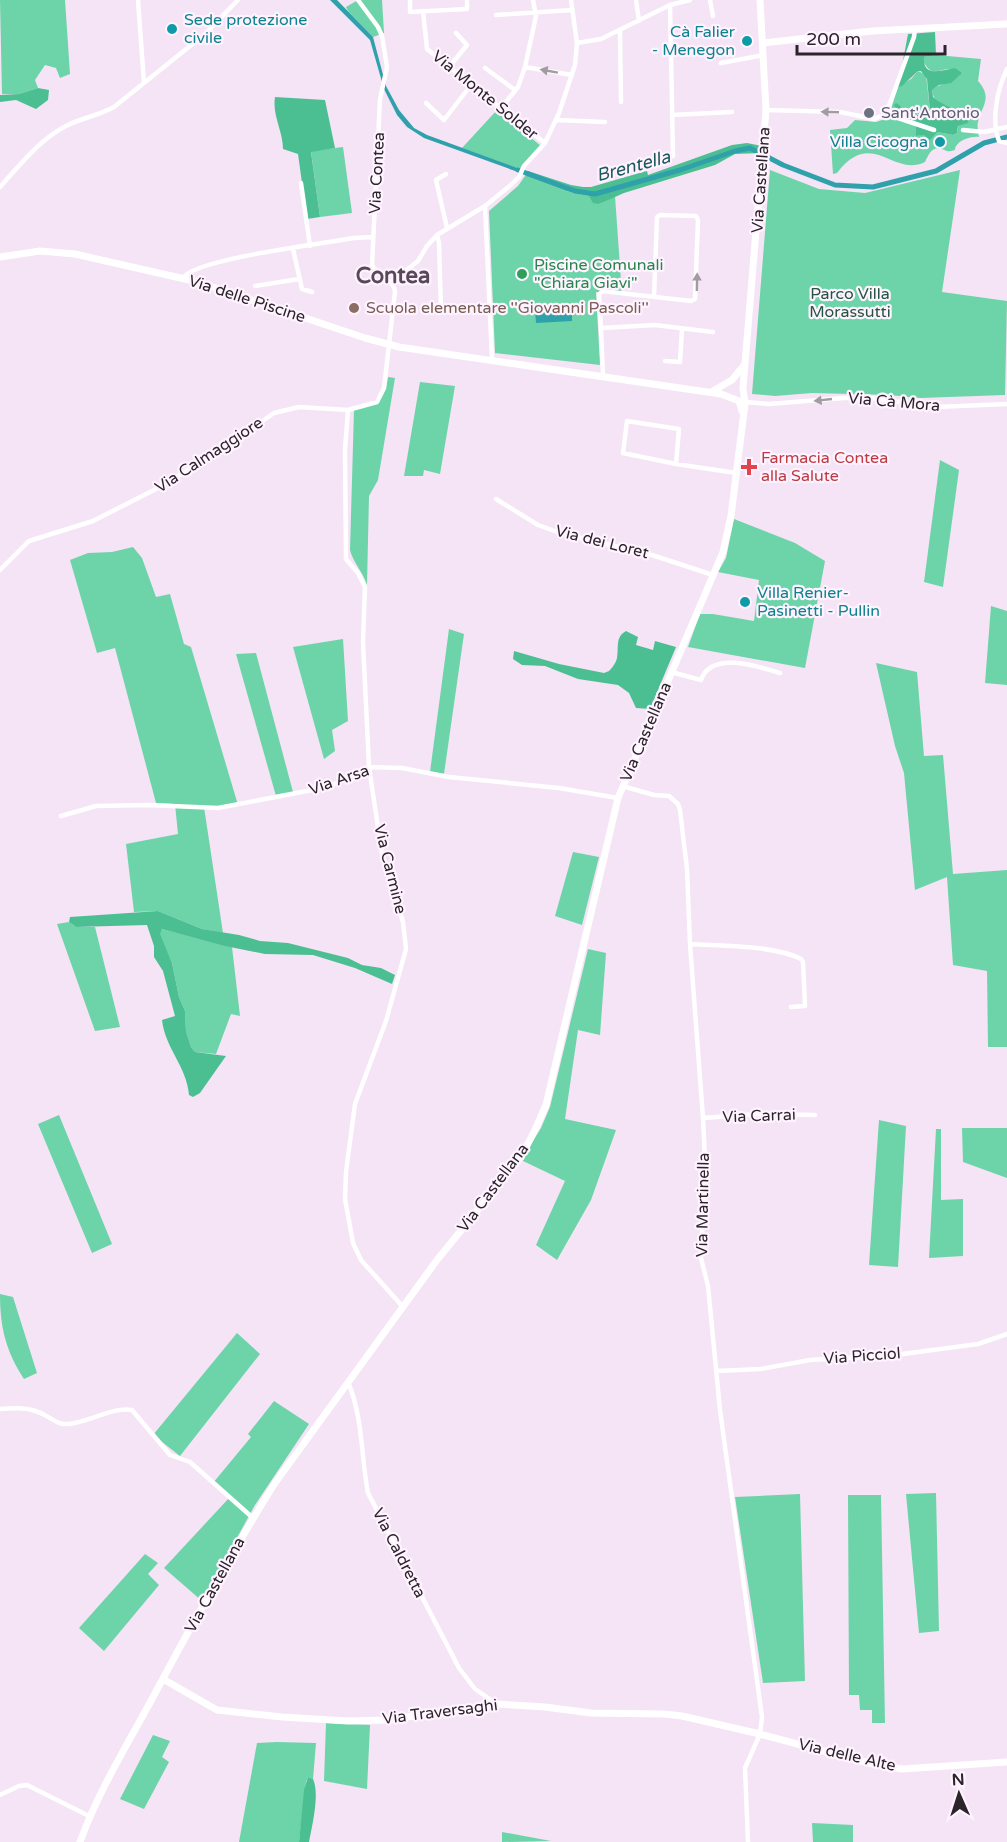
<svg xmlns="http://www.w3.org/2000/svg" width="1007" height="1842" font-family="'Varela Round',sans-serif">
<rect width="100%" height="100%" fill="#f5e3f6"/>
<!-- green -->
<path fill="#6cd4a8" d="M0,0h65l5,74 -10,4 -4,-10 -11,-3 -10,15 3,8 -19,6h-17z
M358,0h24l2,33 -11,4 -25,-26 -2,-4z
M936,55l45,4 -3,22c15,17 4,24 0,41 -1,4 0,10 1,15 -6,-1 -18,2 -22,8 -4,4 1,5 -6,6 -5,1 -5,-1 -9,-2 -10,-3 -13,5 -17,13 -32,16 -53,-35 -88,11l-4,1 -3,-44 17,-2 8,-8 21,2 12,-4 10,-31 13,-8 7,-8 8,4 4,36c-17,7 -20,3 -33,-8l-2,7 21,17v9l21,-4 16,3 4,-2 4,-20c-12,-4 -28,-9 -29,-23 10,-8 18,-5 29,-17 -3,-1 -6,-3 -10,-4 -13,-1 -18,10 -28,-8l1,-4z
M497,110l44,36 -21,23 -58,-21z
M343,147l9,66 -32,4 -9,-66z
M770,170l49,19 46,4 95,-23 -18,122 65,9 -2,94 -85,3 -31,-3 -77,-2 -37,3 -23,-2z
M525,176l41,15 23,5 10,8 16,-8 7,99 -26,-3 4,73 -105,-12 -6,-142 29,-25z
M388,377l7,1 -17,102 -9,16 -2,89c-4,-13 -14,-23 -17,-35l4,-140c23,-7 30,-7 34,-33z
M420,382l35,4 -15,88 -16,-4 -1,6h-19z
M940,460l19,10 -16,117 -19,-5z
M734,519l61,24 30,18 -20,107 -117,-21 12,-33h13l41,7 5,-41 -41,-8 8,-14z
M133,547l9,11 14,39 14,-3 14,50 7,3 47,158 -34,2 19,126 -21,-4 -44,-18 -24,1 -8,-68 52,-10 -3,-30 -19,-1 -41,-155 -18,5 -27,-93 18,-7 24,-1z
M991,606l16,5v74l-22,-2z
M449,629l15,5 -20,140 -14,-2z
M343,639l5,82 -16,9 3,21 -11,8 -31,-112z
M256,653l37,139 -17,4 -40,-142z
M876,663l41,9 7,84 19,-1 10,119 54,-4v177h-19l-1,-76 -34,-6 -6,-88 -32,13 -11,-117 -9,-27z
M573,852l26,5 -17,68 -27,-9z
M69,922l7,5h19l25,100 -25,4 -38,-107z
M162,929l70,18 8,69 -9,-2 -15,40 -21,-2 -4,-5 -5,-14 -1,-22 -6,-14 -7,-34 -13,-29z
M588,949l18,4 -6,82 -22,-5 -13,89 51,11 -25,70 -34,60 -21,-15 29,-64 -44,-21 20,-32 9,-21z
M59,1115l53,129 -20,9 -54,-129z
M879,1120l27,6 -8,141 -29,-2z
M962,1128h45v50l-44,-16z
M936,1129h5v71l22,-1v57l-34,2z
M0,1294l13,3 24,76 -13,6c-18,-28 -24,-51 -24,-85z
M237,1333l23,21 -80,102 -27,-21z
M274,1401l35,23 -54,81 -53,96 -38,-33 66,-71 -17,-14 38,-46 -3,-3z
M936,1493l3,138 -20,2 -13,-139z
M800,1494l5,187 -42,2 -28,-186z
M848,1495h33l4,228h-13v-13h-12l-1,-15h-10z
M145,1554l13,9 -10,11 11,11 -55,66 -25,-23z
M326,1723l44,2 -3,64 -43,-8z
M153,1735l17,6 -8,16 7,5 -25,47 -24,-10z
M277,1742l39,1 -3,36 -5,-2 -2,5 -7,60h-60l18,-99z
M812,1823l41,2v17h-40z
M502,1832l49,9 -49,1z"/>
<!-- forest -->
<path fill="#4cbf92" d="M935,32l1,23 -12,2c-2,21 19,13 31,11l7,5 -11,10 -12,2 -7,5 1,7c11,10 27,12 36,23l-1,3 -10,3 -1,7 -4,2 -16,-3 -7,8 -6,-5 -8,1v-9l-21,-17 -1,-6 3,-1c8,6 12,12 23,12l1,-6 3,-1 6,3 -3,-32 -6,-8h-3l-16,15 -4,1 10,-53z
M38,88l11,2 -1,10 -12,9 -20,-9 -16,2v-7l19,-1z
M275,97l50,3 10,48 -24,4 9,65 -13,2 -9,-65 -15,-5c0,-18 -11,-34 -8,-52z
M747,143l15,3 -1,7 -26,1 -20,11 -91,28 -25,11 -6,-1 -4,-7 -23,-5 -41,-15 3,-5 43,14 12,2h8l52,-15 4,-1 1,4 84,-30z
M626,631l12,6 -2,8 17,5 2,-9 21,6 -26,62 -14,-1 -7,-15 -11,-8 -40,-6 -33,-13 -23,-1 -9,-6 1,-8 45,13 45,9 5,-2c3,-3 7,-8 8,-13 2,-11 -2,-21 9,-27z
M158,911l44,18 37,6 21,6 28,2 60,15 14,7 19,3 14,7 -3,9 -37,-16 -42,-13 -48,-1 -40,-8 -63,-17 -2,5 12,29 7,34 6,14 1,21 5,15 4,5 31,4 -26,37 -7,4 -4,-2c-2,-28 -24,-47 -27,-75l13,-4 -12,-45 -9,-14v-11l-7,-21 -71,2 -7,-5 1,-5z
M308,1777l5,2c7,15 -1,47 -4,63h-10l5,-52z"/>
<!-- water -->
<path fill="#2fa1ab" d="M330,0h7l36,37 13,49 13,24 15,18 13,7 93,34 -2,3 -94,-34 -17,-11 -10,-12 -13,-26 -14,-49z
M572,306v15l-36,2 -1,-15z"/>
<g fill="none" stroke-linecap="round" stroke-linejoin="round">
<!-- canal -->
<path stroke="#2fa1ab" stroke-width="5" d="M518,170l57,21 20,3 85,-24 55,-19 15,-3 33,17 52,20 38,2 63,-16 48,-28 23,-6"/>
<!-- street -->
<path stroke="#fff" stroke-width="4.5" d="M138,0l6,83
M410,0v12l57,-3v-9
M636,0l3,21
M710,0l3,16
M670,5l3,151
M423,11l4,38 118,94
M496,15l76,-5
M620,31l1,71
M577,43l24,-4 69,-34 20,-5
M721,63l43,-8
M449,67l18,-22 -11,-12
M525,67l47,8
M485,68l30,22
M1007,69c-10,21 -16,51 -8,72l8,2
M426,103l18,17 27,-35
M501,108l17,-21 7,-20 11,-51 -3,-16
M766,110l74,2 34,7 12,-5 28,-77 1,-8
M886,114l48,16
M672,115l60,-3
M556,120l49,2
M963,130l21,2 23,-5
M446,174l-10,6 11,48
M301,183l9,63
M0,187c19,-21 40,-48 66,-61 15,-8 32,-10 48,-19l91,-73 33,-34
M485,206l7,153
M437,235l2,8 2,67
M293,249l9,40 10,3
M183,278c11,-19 143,-35 171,-40l19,-1
M393,284l6,-8 19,-15 9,-15 10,-11 48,-29 27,-22 7,-7 5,-11 21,-23 14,-30 16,-48 2,-22 -6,-43
M255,286l44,-7
M601,328l-2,-33 3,-4 89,10 4,-2 3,-79 -2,-4 -36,-1 -3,2 -3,80
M665,361l15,1 2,-33
M603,375l-2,-47 54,-3 58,7
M745,402l24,2 75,-6h27l65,9 71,-3
M348,410l-3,39 1,110 12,14 7,14 -2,55 6,125 13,87 21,68 3,27 -20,72 -31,83 -9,68 -1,27 8,44 8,17 42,47
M676,464l3,-35 -52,-8 -4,32 53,11 60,9
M496,499l42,26 22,8 92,22 61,20
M0,570l29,-29 64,-20 61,-31 59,-35 61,-42 25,-6 49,3 29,-8 7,-14 11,-96c-1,-13 -17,-16 -23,-27l8,-166 7,-32 -5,-31 -4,-9 -20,-27
M671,672l30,8c10,-30 59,-13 79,-7
M622,786l32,9 15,1 9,8 2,6 7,59 3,75 13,174 2,42 -4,98 7,28 12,124 42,307 -2,17 -15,34 3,74
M61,816l35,-10 52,-1 70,3 110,-21 41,-20 33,1 47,9 110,11 59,10
M690,944c30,2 84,1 111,15l2,3 2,44 -14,1
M703,1118l56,-4 56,1
M716,1371l45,-2 49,-9 85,-5 83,-11 29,-10
M348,1382c15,35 13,75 20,111l91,175 16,21 22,15
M0,1409c12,-1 26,-2 38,3 10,3 18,13 30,12 18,-1 47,-18 64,-14l38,45 20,7 63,56
M0,1795l19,-9 8,-1 62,31"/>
<!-- secondary -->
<path stroke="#fff" stroke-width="7" d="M763,43l109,-12 135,-7
M0,257l40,-6 35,3 123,28 167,56 34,9 322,47 18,7 3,10
M713,391l19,-11 13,-16
M163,1679l54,31 65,7 66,4 39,-1 110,-16 48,3 46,6 73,1 18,2 78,18 113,30 29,5 105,-7
M80,1842c18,-50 47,-97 72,-143 39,-73 79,-146 123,-216l162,-223 84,-103 14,-27 11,-25 72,-307 105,-246 8,-36 14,-112 -2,-16 23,-278 -6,-110"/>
</g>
<!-- one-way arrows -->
<defs><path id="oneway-solid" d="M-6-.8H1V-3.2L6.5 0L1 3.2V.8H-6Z" transform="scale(1.5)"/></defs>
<g fill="#a09ca0">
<use href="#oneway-solid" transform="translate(549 71) rotate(-170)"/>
<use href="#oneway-solid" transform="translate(830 112) rotate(-178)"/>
<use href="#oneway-solid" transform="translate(697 282) rotate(-89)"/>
<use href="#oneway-solid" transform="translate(823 400) rotate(174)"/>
</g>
<!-- markers -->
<g fill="#0f9aa8" stroke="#fef3fe" stroke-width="2">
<circle cx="172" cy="29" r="6"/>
<circle cx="747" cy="41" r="6"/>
<circle cx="940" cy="142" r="6"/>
<circle cx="745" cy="602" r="6"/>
</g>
<circle fill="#6b7280" stroke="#fef3fe" stroke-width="2" cx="869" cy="113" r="6"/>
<circle fill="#2e9e5b" stroke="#fef3fe" stroke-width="2" cx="522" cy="274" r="6"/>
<circle fill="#8d6e63" stroke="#fef3fe" stroke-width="2" cx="354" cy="308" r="6"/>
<path fill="#e0444e" stroke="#fef3fe" stroke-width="2" d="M746 458h6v6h6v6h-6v6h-6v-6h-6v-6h6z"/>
<g text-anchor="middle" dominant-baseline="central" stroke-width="4.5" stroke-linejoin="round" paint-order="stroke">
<!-- culture labels -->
<g font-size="16" fill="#0d838f" stroke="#fef3fe" text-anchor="start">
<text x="184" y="20">Sede protezione<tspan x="184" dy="18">civile</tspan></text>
<text x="735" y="32" text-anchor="end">Cà Falier<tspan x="735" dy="18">- Menegon</tspan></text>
<text x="928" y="142" text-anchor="end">Villa Cicogna</text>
<text x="757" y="593">Villa Renier-<tspan x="757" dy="18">Pasinetti - Pullin</tspan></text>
</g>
<!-- street labels -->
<g font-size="16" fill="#2b242b" stroke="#fef3fe">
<text transform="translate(485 95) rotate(39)">Via Monte Solder</text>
<text transform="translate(377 173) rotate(-87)">Via Contea</text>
<text transform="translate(761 180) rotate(-86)">Via Castellana</text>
<text transform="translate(247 299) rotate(18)">Via delle Piscine</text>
<text transform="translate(894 402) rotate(5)">Via Cà Mora</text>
<text transform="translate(209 455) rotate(-33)">Via Calmaggiore</text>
<text transform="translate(602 542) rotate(14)">Via dei Loret</text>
<text transform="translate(646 732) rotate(-67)">Via Castellana</text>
<text transform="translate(339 780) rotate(-19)">Via Arsa</text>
<text transform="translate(390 869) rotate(76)">Via Carmine</text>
<text transform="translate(759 1116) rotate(-2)">Via Carrai</text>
<text transform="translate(493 1188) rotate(-53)">Via Castellana</text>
<text transform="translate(703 1205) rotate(-89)">Via Martinella</text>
<text transform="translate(862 1356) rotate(-4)">Via Picciol</text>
<text transform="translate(399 1553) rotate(63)">Via Caldretta</text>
<text transform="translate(215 1585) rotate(-61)">Via Castellana</text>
<text transform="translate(440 1712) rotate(-7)">Via Traversaghi</text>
<text transform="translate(847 1755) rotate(13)">Via delle Alte</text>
</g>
<!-- worship labels -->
<g font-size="16" fill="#5b616d" stroke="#fef3fe" text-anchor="start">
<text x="881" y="113">Sant'Antonio</text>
</g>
<!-- leisure labels -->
<g font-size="16" fill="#27864d" stroke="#fef3fe" text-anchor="start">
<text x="534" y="265">Piscine Comunali<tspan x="534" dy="18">"Chiara Giavi"</tspan></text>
</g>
<!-- park labels -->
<g font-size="16" fill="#255440" stroke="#fef3fe">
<text x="850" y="294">Parco Villa<tspan x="850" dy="18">Morassutti</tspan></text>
</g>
<!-- education labels -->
<g font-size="16" fill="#785e54" stroke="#fef3fe" text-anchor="start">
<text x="366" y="308">Scuola elementare ''Giovanni Pascoli''</text>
</g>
<!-- health labels -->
<g font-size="16" fill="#be3a42" stroke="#fef3fe" text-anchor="start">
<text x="761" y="458">Farmacia Contea<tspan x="761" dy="18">alla Salute</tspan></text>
</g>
<!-- water labels -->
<g font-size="18" font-style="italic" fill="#1a585d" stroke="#fef3fe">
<text transform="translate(633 166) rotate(-15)">Brentella</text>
</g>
<!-- district labels -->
<g font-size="22" font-weight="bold" fill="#584958" stroke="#fef3fe">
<text x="393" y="276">Contea</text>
</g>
</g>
<!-- north arrow -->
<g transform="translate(959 1794) rotate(357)" stroke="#fef3fe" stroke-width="4.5" paint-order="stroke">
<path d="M0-4.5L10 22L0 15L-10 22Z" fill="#2b242b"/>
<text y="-9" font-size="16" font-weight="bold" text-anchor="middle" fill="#2b242b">N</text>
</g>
<!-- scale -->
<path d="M797 45v9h148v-9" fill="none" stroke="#2b242b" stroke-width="3"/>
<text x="806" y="45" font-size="18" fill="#2b242b" stroke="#fef3fe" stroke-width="4.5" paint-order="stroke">200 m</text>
</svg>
